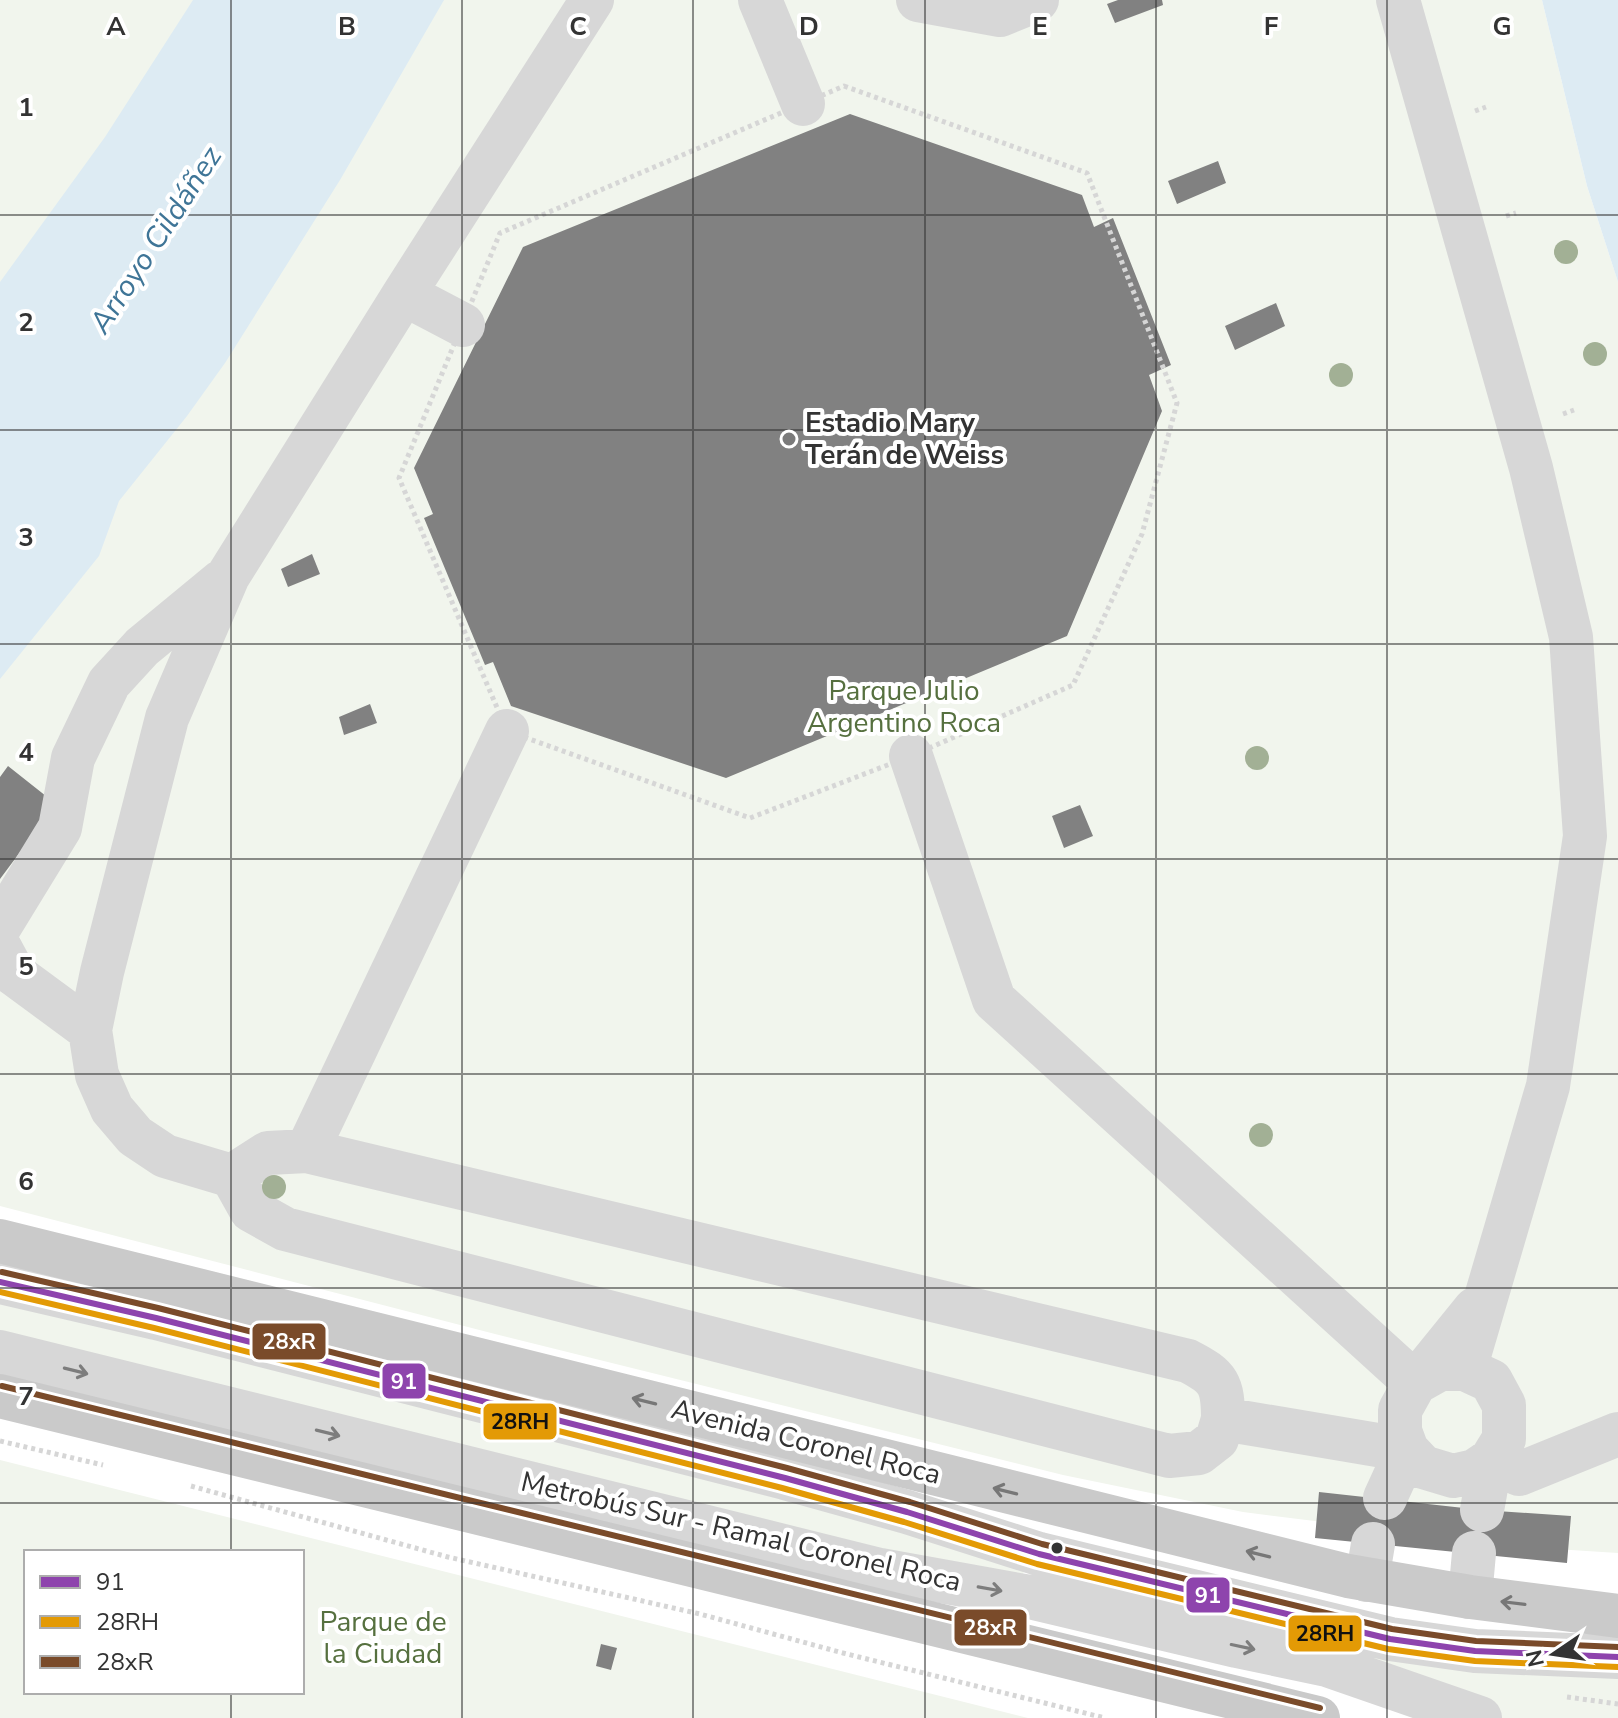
<svg xmlns="http://www.w3.org/2000/svg" width="1618" height="1718" font-family="'Nunito Sans',sans-serif">
<rect width="100%" height="100%" fill="#fff"/>
<!-- green -->
<path fill="#f1f5ed" fill-rule="evenodd" d="M0,0h1542l45,186 31,96v1271l-63,-4 -80,-8 -232,-29 -180,-37 -568,-141 -495,-128z
M0,1292l1028,266 -8,26 -1020,-241z
M0,1460l1028,258h-1028zM26,1552h276v140h-276z
M1363,1650l255,20v48h-117l-144,-60z"/>
<!-- water -->
<path fill="#ddebf3" d="M193,0h251l-104,180 -115,183 -38,53 -68,85 -20,55 -99,123v-397l105,-145z
M1542,0h76v282l-31,-96z"/>
<!-- building -->
<path fill="#818181" d="M1118,0h44l1,5 -48,18 -8,-19z
M850,114l232,81 12,32 19,-9 58,147 -22,10 13,36 -95,225 -341,142 -215,-72 -18,-44 -8,3 -61,-147 9,-4 -19,-46 109,-221z
M1218,161l8,22 -49,21 -9,-23z
M1276,303l9,23 -50,24 -10,-24z
M312,554l8,20 -32,13 -7,-18z
M370,704l7,19 -33,12 -5,-18z
M8,766l48,38 -56,75v-102z
M1080,805l13,31 -29,12 -12,-32z
M1319,1492l163,18 89,6 -4,47 -252,-25z
M601,1644l16,4 -6,22 -15,-4z"/>
<g fill="none" stroke-linecap="round" stroke-linejoin="round">
<!-- path -->
<path stroke="#d6d6d6" stroke-width="5" stroke-dasharray="4 4" stroke-linecap="butt" d="M844,86l243,87 90,230 -35,131 -69,151 -162,71 -161,62 -243,-87 -108,-253 101,-245z
M1475,111l11,-4
M1506,216l10,-3
M1563,414l11,-4
M0,1441l103,24
M191,1486l257,71 252,57 143,39 262,65
M1567,1697l51,7"/>
<!-- minor -->
<path stroke="#d7d7d7" stroke-width="44" d="M592,0l-188,294 -176,282 -61,142 -65,254 -12,58 7,45 15,34 23,27 30,20 67,20 36,-23 39,-2 881,210c31,16 35,23 35,58l184,31 16,17 30,9 22,-5 16,-11 28,14 99,-40
M760,0l43,104
M918,0l82,15 37,-15
M1398,0l133,468 40,169 14,199 -37,250 -83,283
M404,294l59,31
M911,756l83,244 421,383 60,-74
M0,926l60,-98 13,-70 36,-75 33,-36 80,-66
M0,948l14,26 76,56
M307,1151l200,-420
M232,1176l19,34 34,19 884,227 30,-3 18,-14 6,-20
M0,1282l156,36 629,160 122,34 132,42 351,85 85,12 143,6
M0,1352l880,218 150,27 207,49 90,19 153,53
M1385,1498l22,-48 -7,-19v-21l15,-27 25,-14h25l26,12 13,24v34l-13,21 -9,50
M1367,1580l6,-36
M1470,1597l4,-44"/>
<!-- major -->
<path stroke="#cacaca" stroke-width="44" d="M0,1241l1348,335 122,21 148,19
M0,1396l1318,322"/>
<!-- bus-1 casing -->
<g stroke="#fff" stroke-width="12">
<path id="bus-1" d="M0,1282l156,36 629,160 122,34 132,42 351,85 85,12 143,6"/>
</g>
<!-- bus-2 casing -->
<g stroke="#fff" stroke-width="12">
<path id="bus-2" d="M0,1292l154,36 628,160 122,34 133,42 351,85 87,12 143,6"/>
</g>
<!-- bus-3 casing -->
<g stroke="#fff" stroke-width="12">
<path id="bus-3" d="M2,1272l156,36 629,160 123,34 132,42 350,85 84,12 142,6
M2,1386l1318,322"/>
</g>
<!-- bus-1 -->
<use href="#bus-1" stroke="#8e44ad" stroke-width="6"/>
<!-- bus-2 -->
<use href="#bus-2" stroke="#e39a05" stroke-width="6"/>
<!-- bus-3 -->
<use href="#bus-3" stroke="#7a4b2a" stroke-width="6"/>
</g>
<!-- trees -->
<g fill="#a2b095">
<circle cx="1566" cy="252" r="12"/>
<circle cx="1595" cy="354" r="12"/>
<circle cx="1341" cy="375" r="12"/>
<circle cx="1257" cy="758" r="12"/>
<circle cx="1261" cy="1135" r="12"/>
<circle cx="274" cy="1187" r="12"/>
</g>
<!-- one-way arrows -->
<defs><path id="oneway-shaft" d="M-6 0H5M1.5-3L5.5 0L1.5 3" fill="none" stroke-width="1.6" stroke-linecap="round" stroke-linejoin="round" transform="scale(2)"/></defs>
<g stroke="#7d7d7d">
<use href="#oneway-shaft" transform="translate(76 1371) rotate(14)"/>
<use href="#oneway-shaft" transform="translate(328 1433) rotate(14)"/>
<use href="#oneway-shaft" transform="translate(990 1589) rotate(10)"/>
<use href="#oneway-shaft" transform="translate(1243 1647) rotate(12)"/>
</g>
<g stroke="#777">
<use href="#oneway-shaft" transform="translate(644 1401) rotate(-166)"/>
<use href="#oneway-shaft" transform="translate(1005 1491) rotate(-166)"/>
<use href="#oneway-shaft" transform="translate(1258 1554) rotate(-166)"/>
<use href="#oneway-shaft" transform="translate(1513 1603) rotate(-173)"/>
</g>
<!-- grid -->
<path fill="none" stroke="#333" stroke-width="2" stroke-opacity="0.55" d="M231,0v1552M462,0v1718M693,0v1718M925,0v1718M1156,0v1718M1387,0v1718M0,215h1618M0,430h1618M0,644h1618M0,859h1618M0,1074h1618M0,1288h1618M0,1503h1618M231,1692v26"/>
<!-- markers -->
<circle fill="#7a7a7a" stroke="#fff" stroke-width="3" cx="789" cy="439" r="8"/>
<circle fill="#333" stroke="#fff" stroke-width="3" cx="1057" cy="1548" r="7"/>
<g text-anchor="middle" dominant-baseline="central" stroke-width="8" stroke-linejoin="round" paint-order="stroke">
<!-- poi labels -->
<g font-size="28" font-weight="bold" fill="#333" stroke="#fff" text-anchor="start">
<text x="805" y="423">Estadio Mary<tspan x="805" dy="32">Terán de Weiss</tspan></text>
</g>
<!-- park labels -->
<g font-size="28" fill="#56703f" stroke="#fff">
<text x="904" y="691">Parque Julio<tspan x="904" dy="32">Argentino Roca</tspan></text>
<text x="383" y="1622">Parque de<tspan x="383" dy="32">la Ciudad</tspan></text>
</g>
<!-- street labels -->
<g font-size="28" fill="#333" stroke="#fff">
<text transform="translate(806 1442) rotate(14)">Avenida Coronel Roca</text>
<text transform="translate(741 1532) rotate(13)">Metrobús Sur - Ramal Coronel Roca</text>
</g>
<!-- water labels -->
<g font-size="30" font-style="italic" fill="#3f7597" stroke="#fff">
<text transform="translate(156 240) rotate(-57)">Arroyo Cildáñez</text>
</g>
</g>
<g font-size="26" text-anchor="middle" font-weight="bold" fill="#333" stroke="#fff" stroke-width="8" stroke-linejoin="round" paint-order="stroke">
<text x="116" y="35">A</text>
<text x="347" y="35">B</text>
<text x="578" y="35">C</text>
<text x="809" y="35">D</text>
<text x="1040" y="35">E</text>
<text x="1271" y="35">F</text>
<text x="1502" y="35">G</text>
<text x="26" y="116">1</text>
<text x="26" y="331">2</text>
<text x="26" y="546">3</text>
<text x="26" y="761">4</text>
<text x="26" y="975">5</text>
<text x="26" y="1190">6</text>
<text x="26" y="1405">7</text>
</g>
<g stroke="#fff" stroke-width="3">
<rect x="251" y="1322" width="76" height="39" rx="8" fill="#7a4b2a"/>
<rect x="381" y="1362" width="46" height="38" rx="8" fill="#8e44ad"/>
<rect x="482" y="1402" width="76" height="39" rx="8" fill="#e39a05"/>
<rect x="1185" y="1576" width="46" height="38" rx="8" fill="#8e44ad"/>
<rect x="953" y="1608" width="75" height="39" rx="8" fill="#7a4b2a"/>
<rect x="1287" y="1614" width="76" height="39" rx="8" fill="#e39a05"/>
</g>
<g font-size="22" text-anchor="middle" font-weight="bold" fill="#fff">
<text x="289" y="1349">28xR</text>
<text x="404" y="1389">91</text>
<text x="1208" y="1603">91</text>
<text x="990" y="1635">28xR</text>
</g>
<g font-size="22" text-anchor="middle" font-weight="bold" fill="#111">
<text x="520" y="1429">28RH</text>
<text x="1325" y="1641">28RH</text>
</g>
<!-- legend -->
<rect x="24" y="1550" width="280" height="144" fill="#ffffff" stroke="#adadad" stroke-width="2"/>
<rect x="40" y="1576" width="40" height="12" fill="#8e44ad" stroke="#adadad" stroke-width="2"/>
<text x="96" y="1590" font-size="24" fill="#333333">91</text>
<rect x="40" y="1616" width="40" height="12" fill="#e39a05" stroke="#adadad" stroke-width="2"/>
<text x="96" y="1630" font-size="24" fill="#333333">28RH</text>
<rect x="40" y="1656" width="40" height="12" fill="#7a4b2a" stroke="#adadad" stroke-width="2"/>
<text x="96" y="1670" font-size="24" fill="#333333">28xR</text>
<!-- north arrow -->
<g transform="translate(1554 1654) rotate(257)" stroke="#ffffff" stroke-width="6" paint-order="stroke">
<path d="M0-6L14 30L0 20L-14 30Z" fill="#333333"/>
<text y="-12" font-size="22" font-weight="bold" text-anchor="middle" fill="#333333">N</text>
</g>
</svg>
